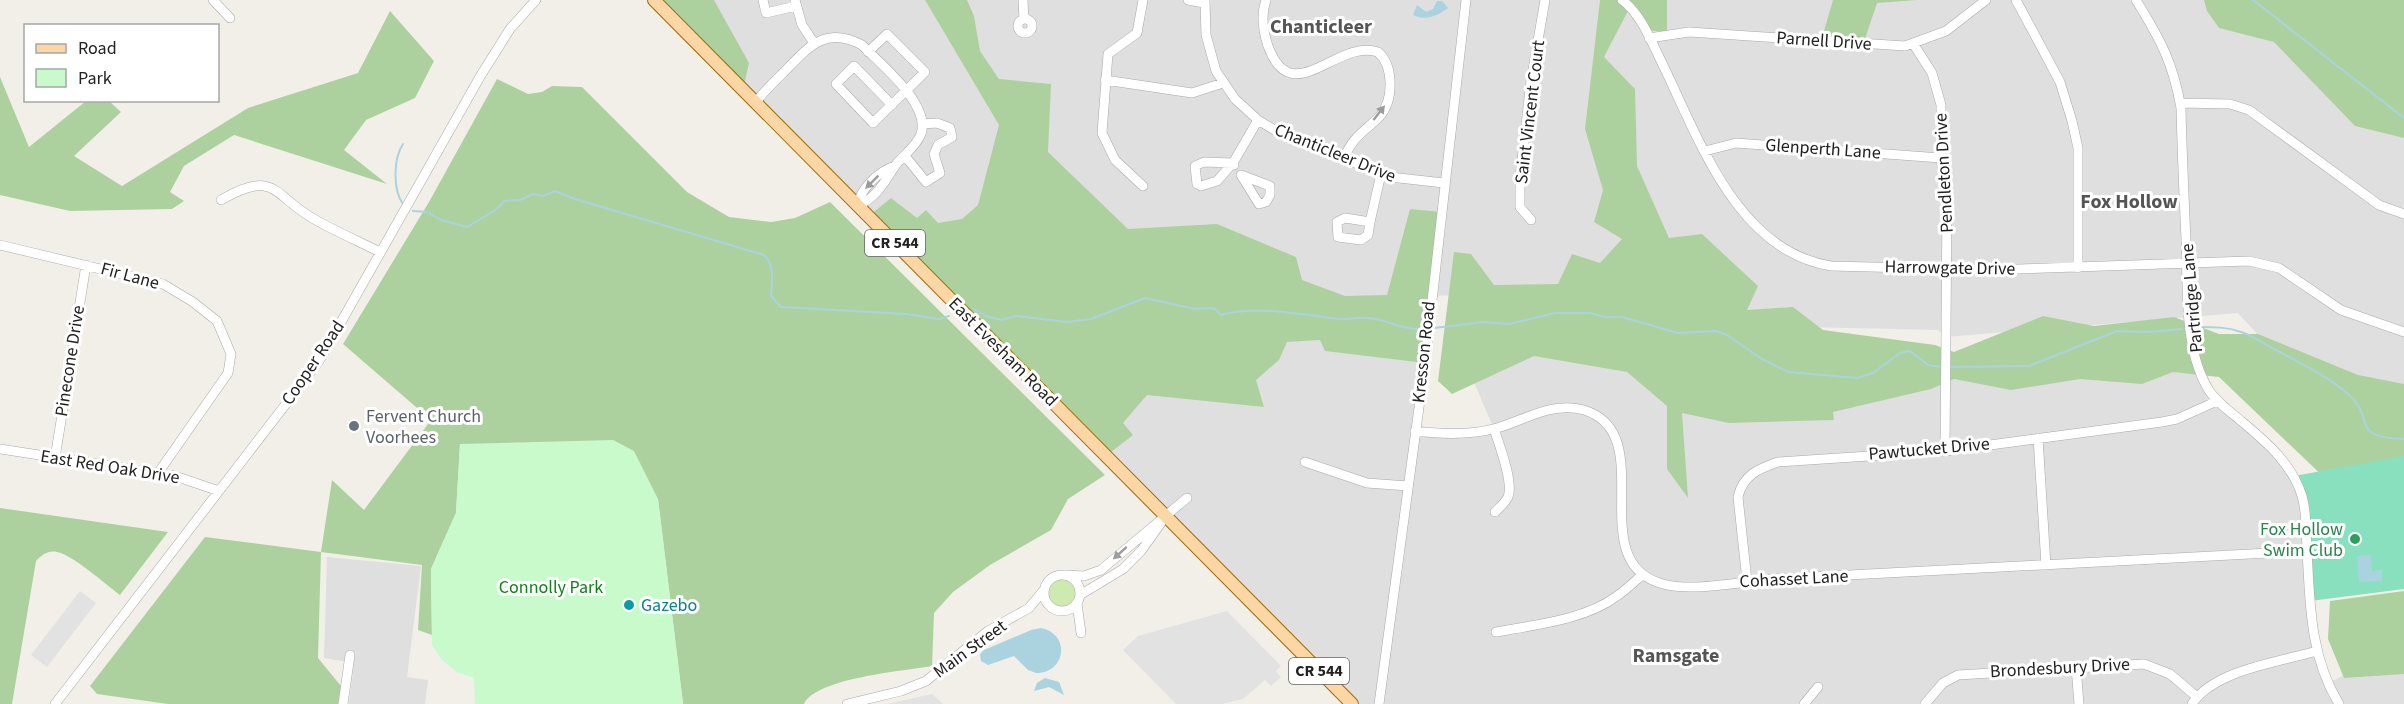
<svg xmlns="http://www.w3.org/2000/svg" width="2404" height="704" font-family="'Source Sans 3',sans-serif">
<rect width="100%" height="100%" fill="#f2efe9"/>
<!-- residential -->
<path fill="#e0dfdf" d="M654,0h1599l151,118v321l-135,-92 -31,-34 -292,24 -8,-7 -134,-3 -174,-39 -199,8 -17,135 80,-2 -24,-56 103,-33 381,35 243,-15 13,31 75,70 17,36 9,130 16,57 77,-41v61h-1052z
M327,557l94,9 -14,111 21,3 -3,24h-76l5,-41 -30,-5z"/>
<!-- grass -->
<path fill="#cdebb0" d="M1044 593a18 18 0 1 1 36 0a18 18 0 1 1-36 0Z"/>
<!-- forest -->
<path fill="#add19e" d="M654,0h60l35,63 -6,27z
M925,0h42l7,16 6,35 19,28 52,5 -3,68 80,77 89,-5 79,33 6,23 43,16 42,-1 23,-86 31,3 -16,151 -100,-12 -5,-11 -33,2 -8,18 -23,20 8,27 -117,-12 -24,28 10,12 -27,21 -237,-240 22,-18 26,20 9,-8 12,13 24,-4 16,-14 21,-80z
M1600,0h67v32l-22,-2 -15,-23 -26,50 31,32 2,77 32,72 33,-4 56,52 -11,24 46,-3 30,23 112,15 19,7 89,-36 51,10 80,-9 45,17h39l100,41 46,9v87l-74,12 -111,-106 -46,-5 -31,12 -62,-5 -69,11 -57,-11 -23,10 -98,23 1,8 -105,3 -47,-10 6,85 -21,-29v-63l-40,-34 -93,-16 -82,38 -14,-13 16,-129 17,2 23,31 64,-1 14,-30 28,9 22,-24 -28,-17 9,-32 -18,-61z
M1833,0h84l-40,3 -14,42 -42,-4z
M2204,0h200v138l-49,-12 -81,-84 -55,-14 -12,-17z
M390,11l44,50 -19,37 -49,22 -22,30 43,34 -153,-49 -50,31 -14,26 14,9 -12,8 -102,2 -70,-16v-118l29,70 57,-46h23l12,11 -47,44 48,30 126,-78 110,-35z
M497,79l31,15 14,-2 10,-6 30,1 105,105 42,25 42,5 24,-4 35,-16 275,273 -37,24 -17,31 -61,35 -37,27 -19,21 -2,53c-28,5 -116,12 -128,38h-121l-25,-205 -198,-55 -4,69 -25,56 1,66 -14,-5 4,-65 -101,-13 -3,106 23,28 -2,18h-171l-71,-10 -7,-8 115,-149 116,15 11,-72 32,30 67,-90 -88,-76 86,-142z
M0,508l168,24 -48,63c-15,-11 -47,-40 -63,-43 -9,-2 -15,3 -21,9l-24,143h-12z
M2404,591v83l-60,4 -16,-39 2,-38z"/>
<!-- park -->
<path fill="#c8facc" d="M613,440l21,11 24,48 25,205h-208l-1,-26 -17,-6 -15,-12 -10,-15 -1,-76 25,-56 4,-69z"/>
<!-- pitch -->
<path fill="#88e0be" d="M2404,456v133l-94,12 -4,-82 -12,-43z"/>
<!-- parking -->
<path fill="#e2e2e2" d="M80,591l16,12 -49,64 -16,-12z
M1227,611l54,55 -5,5 5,6 -10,9 -6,-6 -22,19 -21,5h-46l-53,-54 15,-14z
M932,694l11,10h-56z"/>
<!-- water -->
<path fill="#aad3df" d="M1437,1h5l6,7c-10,8 -23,13 -35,7l4,-10 9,7 7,-3z
M2371,555l1,16 10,-1v11l-23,1 -2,-26z
M1041,628c30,6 25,45 -5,45l-8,-3 -14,-14 -26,9 -7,-4 -1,-7 4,-4 47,-20z
M1045,678l14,4 5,13 -15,-8 -15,4 3,-8z"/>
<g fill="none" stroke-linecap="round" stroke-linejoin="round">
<!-- stream -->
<path stroke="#aad3df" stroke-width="2" d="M2253,0l151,118
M403,204c-10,-14 -10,-45 0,-60
M413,211l14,1 14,8 26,7 27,-16 11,-10 15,-1 13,-6 10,2 12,-5 20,8 189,56c11,10 8,27 7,41l10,11 125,7 33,5 10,-3
M974,309l12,7 16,4 13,-4 52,6 24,-3 54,-21 50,11 19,-1 7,7c31,-10 85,0 119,4 9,1 18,-2 28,-1 18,1 34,12 53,11
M2199,327c15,0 28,0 42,5 13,4 24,13 37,19 24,13 51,26 71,44 28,25 -1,42 55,44
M1434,328l50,-6 25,2 46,-11h35l15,4h17l56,16 38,-2 11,4 35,24 26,13 69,6 16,-5 27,-20 10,-2 18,14 14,2
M1949,367l80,-1 88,-35 31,1 34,-3"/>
<!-- minor casing -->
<g stroke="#a9a9a9" stroke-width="10">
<path id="minor" d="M213,0l17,18
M763,0l3,13 30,-7
M795,0l7,25 12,18
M1023,0l1,19
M1188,0l16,3
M1205,0l1,35 10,36 19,28 23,21 18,11 114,46 54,6
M1266,0c-5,14 -3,31 2,46 24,66 69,-8 110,6 16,14 16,49 1,65 -16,16 -25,18 -35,41
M1622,0c19,14 29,41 39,61 38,77 75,190 170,205l158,4 260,-9 30,7 62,42 63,22
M2016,0l44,82 12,39 6,27v120
M2136,0c24,39 37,62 45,108 1,44 3,88 5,132 2,48 -3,110 24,152 8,11 19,19 30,28 25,21 52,43 62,76 5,17 4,36 5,54 3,55 3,106 32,154
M1018 26a7 7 0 1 1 14 0a7 7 0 1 1-14 0Z
M1649,38l40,-6 216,14 41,-15 40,-31
M1914,45l18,28 9,32v53l6,48 -2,245
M868,52l19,-18 38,38c-17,17 -35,34 -52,51l-37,-39 18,-18 38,39
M1105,80l87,13 31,-10
M756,102c8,-11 19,-21 29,-31 24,-25 41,-45 77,-26 19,20 69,59 59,89 -5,13 -18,21 -26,32 -10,15 -19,33 -37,39 2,-16 21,-34 37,-39
M2180,103l50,1 19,6 130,95 25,9
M1705,151l31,-8 205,15
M905,156l21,26 14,-9 -6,-19 4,-9 14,-8 -2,-9 -13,-5 -15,1
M1204,162l29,1 -16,18 -16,5 -4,-2 -2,-18z
M1234,165l-1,-2 25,-43
M1241,175l29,11v9l-4,7 -7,2z
M1143,186l-28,-26 -13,-27 6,-79 29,-21 6,-33
M221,200c55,-32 52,-4 93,19 21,12 44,22 66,33
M1345,218l25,4 -2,13 -7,5 -23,-3 -1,-15z
M1531,220l-11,-13v-30l11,-96 14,-81
M1370,222l11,-48
M0,245l163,39 30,18 24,19 14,33 -3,19 -70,100
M1494,429c5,15 20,54 14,68 -3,6 -8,10 -13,15
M1415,431c25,3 57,4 82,-3 28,-8 56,-27 87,-18 78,24 -4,152 79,174 30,8 77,-2 109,-5l535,-28
M2038,438l8,127
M0,449l175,27 44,15
M55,458l31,-193
M1305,462l62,21 41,3
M1044 593a18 18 0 1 1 36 0a18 18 0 1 1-36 0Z
M1066,575l18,1 17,-6 86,-72
M1747,581l-9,-84c5,-22 20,-28 40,-35l167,-11 217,-29 15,-3 40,-18
M1080,595l43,-26 18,-18 20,-28
M1077,603l4,30
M1496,632c38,-7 89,-12 121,-36 9,-6 17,-14 25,-21
M2076,667l3,37
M55,704l264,-343 162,-286 29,-46 26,-29
M343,704l7,-49
M847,704l54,-13 25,-10 62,-50 41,-23 15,-18
M1379,704l46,-341 41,-363
M1804,704l14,-17
M1925,704l18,-21 15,-8 186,-11 26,10 27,23
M2192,704c22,-34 87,-42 125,-53"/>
</g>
<!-- major casing -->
<g stroke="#a06b00" stroke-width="14">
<path id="major" d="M654,0l698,704"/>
</g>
<!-- minor -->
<use href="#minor" stroke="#fff" stroke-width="9"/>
<!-- major -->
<use href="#major" stroke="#fcd6a4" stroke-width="12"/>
</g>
<!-- one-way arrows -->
<defs><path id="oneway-solid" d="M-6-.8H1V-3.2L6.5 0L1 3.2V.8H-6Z" transform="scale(1.5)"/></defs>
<g fill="#9c9c9c">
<use href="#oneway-solid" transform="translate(1379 113) rotate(-52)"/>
<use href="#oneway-solid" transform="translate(872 182) rotate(135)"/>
<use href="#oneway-solid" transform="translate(1120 553) rotate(138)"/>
</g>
<!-- markers -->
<circle fill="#6b7280" stroke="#fff" stroke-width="2" cx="354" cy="426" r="6"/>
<circle fill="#2e9e5b" stroke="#fff" stroke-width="2" cx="2355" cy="539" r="6"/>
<circle fill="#0f9aa8" stroke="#fff" stroke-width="2" cx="629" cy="605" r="6"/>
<g text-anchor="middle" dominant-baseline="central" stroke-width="6" stroke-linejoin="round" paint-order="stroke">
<!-- shield labels -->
<g fill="#fff" stroke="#646464" stroke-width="1.5">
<rect x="865" y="230" width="60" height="26" rx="4.5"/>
<rect x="1289" y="658" width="60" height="26" rx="4.5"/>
</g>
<g font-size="16" font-weight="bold" fill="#222">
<text x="895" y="243">CR 544</text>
<text x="1319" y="671">CR 544</text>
</g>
<!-- street labels -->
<g font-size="18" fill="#222" stroke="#fff">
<text transform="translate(1824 41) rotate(4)">Parnell Drive</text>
<text transform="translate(1530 112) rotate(-83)">Saint Vincent Court</text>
<text transform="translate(1823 149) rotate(4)">Glenperth Lane</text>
<text transform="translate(1335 153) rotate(22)">Chanticleer Drive</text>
<text transform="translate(1944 173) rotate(-93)">Pendleton Drive</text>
<text transform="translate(1950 268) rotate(1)">Harrowgate Drive</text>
<text transform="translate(130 276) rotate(15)">Fir Lane</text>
<text transform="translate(2192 298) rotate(-95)">Partridge Lane</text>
<text transform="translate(1003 352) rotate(45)">East Evesham Road</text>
<text transform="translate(1424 352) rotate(-84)">Kresson Road</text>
<text transform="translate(70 361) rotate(-81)">Pinecone Drive</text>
<text transform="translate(313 363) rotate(-56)">Cooper Road</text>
<text transform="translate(1929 449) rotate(-5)">Pawtucket Drive</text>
<text transform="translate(110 467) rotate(9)">East Red Oak Drive</text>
<text transform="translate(1794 579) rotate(-3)">Cohasset Lane</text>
<text transform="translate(970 649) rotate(-36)">Main Street</text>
<text transform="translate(2060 668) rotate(-3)">Brondesbury Drive</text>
</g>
<!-- worship labels -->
<g font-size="18" fill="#5b616d" stroke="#fff" text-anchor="start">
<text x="366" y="416">Fervent Church<tspan x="366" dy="21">Voorhees</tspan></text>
</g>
<!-- leisure labels -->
<g font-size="18" fill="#27864d" stroke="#fff" text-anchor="end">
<text x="2343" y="529">Fox Hollow<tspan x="2343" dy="21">Swim Club</tspan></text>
</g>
<!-- park labels -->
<g font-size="18" fill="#0c8416" stroke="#fff">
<text x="551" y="587">Connolly Park</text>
</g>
<!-- culture labels -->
<g font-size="18" fill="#0d838f" stroke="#fff" text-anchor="start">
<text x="641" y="605">Gazebo</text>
</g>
<!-- neighbourhood labels -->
<g font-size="20" font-weight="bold" fill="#555" stroke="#fff">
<text x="1321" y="27">Chanticleer</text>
<text x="2129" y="202">Fox Hollow</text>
<text x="1676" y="656">Ramsgate</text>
</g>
</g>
<!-- legend -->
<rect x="24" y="24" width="195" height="78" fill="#ffffff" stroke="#a7a7a7" stroke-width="1.5"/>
<rect x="36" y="44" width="30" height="9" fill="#fcd6a4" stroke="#a7a7a7" stroke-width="1.5"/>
<text x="78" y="54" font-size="18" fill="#222222">Road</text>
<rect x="36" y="69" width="30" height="18" fill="#c8facc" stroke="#a7a7a7" stroke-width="1.5"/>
<text x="78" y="84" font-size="18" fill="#222222">Park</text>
</svg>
